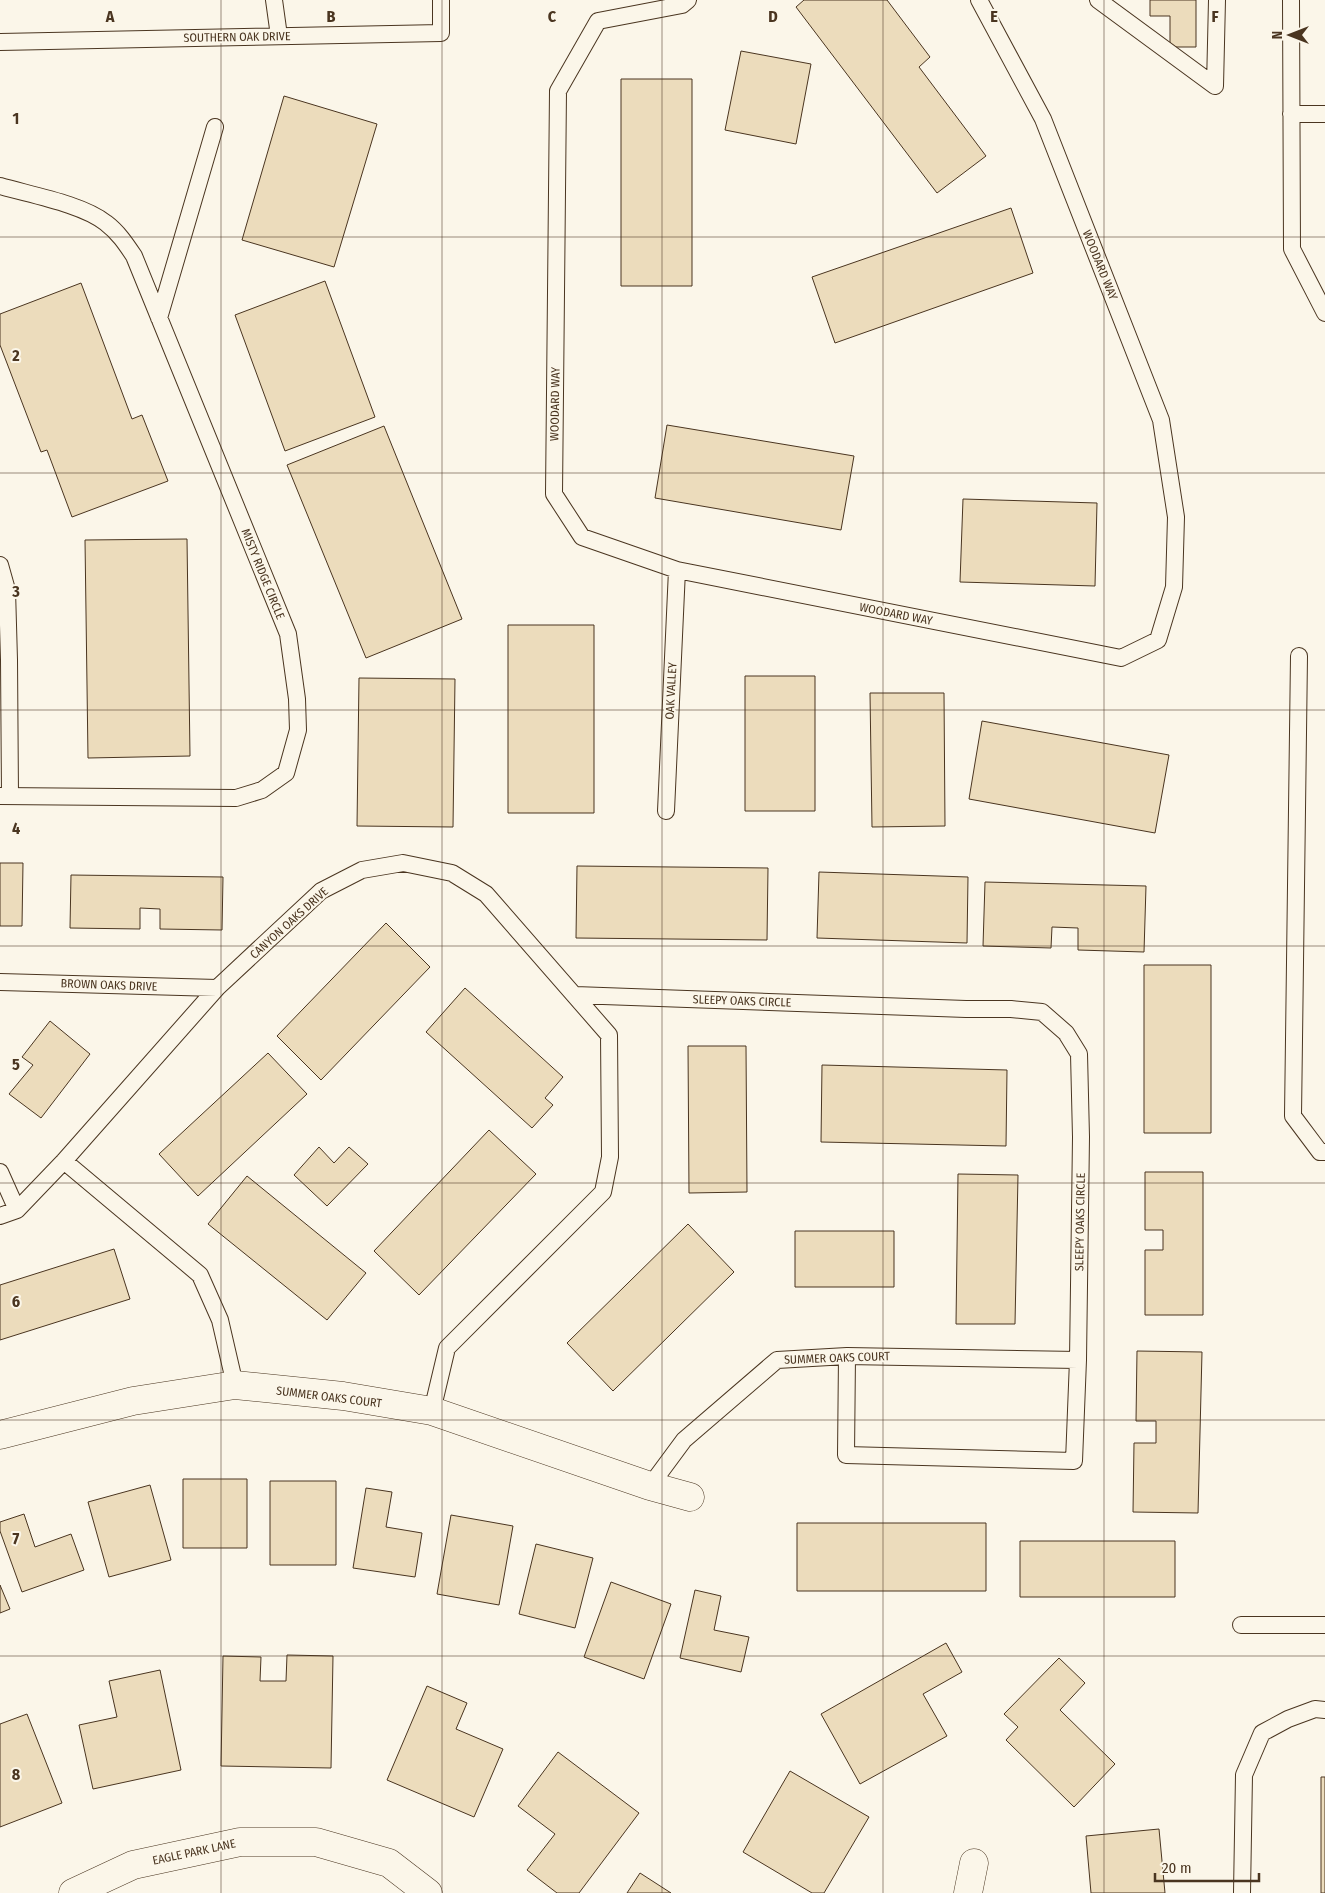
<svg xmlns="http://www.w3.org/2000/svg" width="1325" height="1893" font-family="'Fira Sans Condensed',sans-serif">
<rect width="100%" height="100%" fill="#fbf6e9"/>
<!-- building -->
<path fill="#ecdcbc" stroke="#4a3520" d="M804,0h83l43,57 -11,10 67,89 -49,37 -141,-186z
M1150,0h46v47h-26v-31h-20z
M741,51l70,13 -15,80 -71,-14z
M621,79h71v207h-71z
M284,96l93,28 -43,143 -92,-27z
M1011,208l22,65 -198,70 -23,-66z
M325,281l50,136 -90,34 -50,-136z
M81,283l51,136 10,-4 26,66 -96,36 -25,-67 -6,2 -41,-107v-31z
M667,425l187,31 -13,74 -186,-32z
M384,426l78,193 -96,39 -79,-193z
M963,499l134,4 -2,83 -135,-4z
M187,539l3,217 -102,2 -3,-218z
M508,625h86v188h-86z
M745,676h70v135h-70z
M359,678l96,1 -2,148 -96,-1z
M870,693h74l1,133 -73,1z
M982,721l187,34 -14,78 -186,-34z
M0,863h23l-1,63h-22z
M577,866l191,2 -1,72 -191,-2z
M819,872l149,5 -1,66 -150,-5z
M71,875l152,2 -1,53 -62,-1v-20l-20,-1v21l-70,-1z
M985,882l161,4 -2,66 -66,-2v-22l-26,-1 -1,21 -68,-2z
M386,923l44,44 -109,113 -44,-44z
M1144,965h67v168h-67z
M465,988l98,89 -18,21 8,7 -21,23 -106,-96z
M50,1021l40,33 -49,64 -32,-24 24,-29 -11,-8z
M688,1046h58l1,146 -58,1z
M268,1053l39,41 -109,102 -39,-42z
M822,1065l185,5 -1,76 -185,-4z
M489,1130l47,44 -117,121 -45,-44z
M319,1147l15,16 15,-16 19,17 -41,42 -33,-31z
M1145,1172h58v143h-58v-65h18v-20h-18z
M958,1174l60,1 -3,149h-59z
M247,1176l119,97 -39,47 -119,-96z
M688,1224l46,48 -121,119 -46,-48z
M795,1231h99v56h-99z
M114,1249l16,50 -130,41v-55z
M1137,1351l65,1 -4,161 -65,-1 1,-69h22v-22h-20z
M183,1479h64v69h-64z
M270,1481h66v84h-66z
M150,1485l21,75 -62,17 -21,-75z
M366,1488l26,4 -6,35 36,6 -7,44 -62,-9z
M24,1514l11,33 36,-13 13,36 -62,22 -22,-61v-9z
M451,1515l62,11 -14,79 -62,-11z
M797,1523h189v68h-189z
M1020,1541h155v56h-155z
M536,1544l57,14 -18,70 -56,-14z
M611,1582l60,22 -27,75 -60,-22z
M0,1585l10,24 -10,4z
M695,1590l26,6 -7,34 35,7 -8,35 -61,-14z
M946,1643l16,29 -39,22 24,42 -87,48 -39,-70z
M287,1655l46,1 -2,112 -110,-2 2,-110 38,1 -1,24h26z
M1059,1658l26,25 -25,27 55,54 -41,43 -68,-67 12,-13 -14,-13z
M160,1670l21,100 -88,19 -14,-64 38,-8 -8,-36z
M427,1686l40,17 -11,26 47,20 -29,68 -87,-37z
M27,1714l35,89 -62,24v-103z
M558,1752l81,61 -60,80h-22l-30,-23 28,-36 -37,-28z
M790,1771l79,46 -45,76h-12l-69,-41z
M1321,1777h4v116h-4z
M1159,1829l6,64h-74l-5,-57z
M640,1873l31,20h-44z"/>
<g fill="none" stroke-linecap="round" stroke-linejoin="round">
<!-- service casing -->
<g stroke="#4a3520" stroke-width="18">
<path id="service" d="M274,0l5,36
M688,0l-6,5 -84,16 -40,70 -4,403 28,43 95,33 444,88 37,-18 16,-53 2,-70 -15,-97 -118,-301 -64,-119
M1098,0l117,86 2,-86
M1291,0l1,249 33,64
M0,42l441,-9v-33
M1291,114h34
M0,186c31,9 82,18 106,37 12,9 20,21 28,33l154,378 9,65 1,31 -12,43 -24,17 -26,8 -236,-2
M159,318l56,-191
M0,565l7,25 2,70 1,136
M1299,656l-6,460 27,36h5
M666,811l11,-241
M0,982l217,6
M575,995l391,14h45l31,3 24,21 13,21 2,83 -3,223 -4,101 -228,-6 1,-99
M64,1161l136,114 20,45 15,65
M0,1172l17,38
M0,1216l17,-6 47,-49 153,-173 104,-97 41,-21 41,-7 49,10 34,21 123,141 1,122 -7,35 -156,156 -15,63
M650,1486l34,-46 93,-80 70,-4 231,4
M1241,1625h84
M1242,1893l2,-118 18,-42 26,-14 27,-10 10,1"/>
</g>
<!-- minor casing -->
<g stroke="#4a3520" stroke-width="29">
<path id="minor" d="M0,1435l133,-34 102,-16 108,11 89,15 218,75 40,11
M73,1893l60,-28 107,-23h76l73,21 39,30
M968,1893l6,-30"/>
</g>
<!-- service -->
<use href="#service" stroke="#fbf6e9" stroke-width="16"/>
<!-- minor -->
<use href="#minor" stroke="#fbf6e9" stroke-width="28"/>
</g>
<!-- grid -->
<path fill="none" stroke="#4a3520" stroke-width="1" stroke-opacity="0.55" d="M221,0v1893M442,0v1893M662,0v1893M883,0v1893M1104,0v1893M0,237h1325M0,473h1325M0,710h1325M0,946h1325M0,1183h1325M0,1420h1325M0,1656h1325"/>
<g text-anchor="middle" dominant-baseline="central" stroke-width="4" stroke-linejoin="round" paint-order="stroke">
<!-- street labels -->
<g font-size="12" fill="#4a3520" stroke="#fbf6e9">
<text transform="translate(237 37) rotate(-1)">SOUTHERN OAK DRIVE</text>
<text transform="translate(1100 265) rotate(68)">WOODARD WAY</text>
<text transform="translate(555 404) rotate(-89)">WOODARD WAY</text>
<text transform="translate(263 574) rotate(68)">MISTY RIDGE CIRCLE</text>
<text transform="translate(896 614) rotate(11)">WOODARD WAY</text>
<text transform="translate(671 691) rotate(-87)">OAK VALLEY</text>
<text transform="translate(289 923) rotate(-42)">CANYON OAKS DRIVE</text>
<text transform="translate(109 985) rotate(2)">BROWN OAKS DRIVE</text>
<text transform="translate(742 1001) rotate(2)">SLEEPY OAKS CIRCLE</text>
<text transform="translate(1080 1222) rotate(-89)">SLEEPY OAKS CIRCLE</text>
<text transform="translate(837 1358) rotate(-2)">SUMMER OAKS COURT</text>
<text transform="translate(329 1397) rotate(7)">SUMMER OAKS COURT</text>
<text transform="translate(194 1852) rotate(-12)">EAGLE PARK LANE</text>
</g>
</g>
<g font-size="16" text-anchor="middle" font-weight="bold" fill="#4a3520" stroke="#fbf6e9" stroke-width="4" stroke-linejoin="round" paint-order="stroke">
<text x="110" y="22">A</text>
<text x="331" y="22">B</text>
<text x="552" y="22">C</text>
<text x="773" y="22">D</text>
<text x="994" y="22">E</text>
<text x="1215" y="22">F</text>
<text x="16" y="124">1</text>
<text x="16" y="361">2</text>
<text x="16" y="597">3</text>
<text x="16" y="834">4</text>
<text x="16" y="1070">5</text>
<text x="16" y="1307">6</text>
<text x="16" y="1544">7</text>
<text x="16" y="1780">8</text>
</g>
<!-- north arrow -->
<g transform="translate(1290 35) rotate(270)" stroke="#fbf6e9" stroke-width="4" paint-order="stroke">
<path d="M0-4L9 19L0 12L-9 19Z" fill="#4a3520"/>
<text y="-8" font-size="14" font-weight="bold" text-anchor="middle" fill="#4a3520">N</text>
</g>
<!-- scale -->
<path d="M1155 1873v8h104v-8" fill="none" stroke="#4a3520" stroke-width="2.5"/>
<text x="1162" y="1873" font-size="15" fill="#4a3520" stroke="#fbf6e9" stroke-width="4" paint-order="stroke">20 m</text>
</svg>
